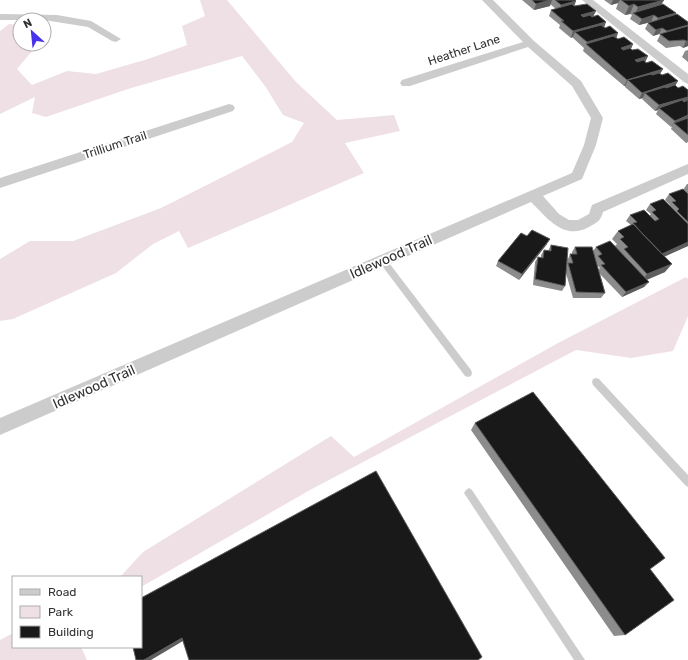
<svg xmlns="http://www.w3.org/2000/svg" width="688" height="660" font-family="Rubik,sans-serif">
<rect width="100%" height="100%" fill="#fff"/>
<!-- green -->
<path fill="#efe0e5" d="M200,0h27l69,82 41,38 57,-5 6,16 -55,12 19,30 -176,75 -9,-17 -26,13 -37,29 -103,46 -13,2v-62l30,-18h43l88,-33 131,-66 12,-19 -21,-8 -18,-29 -23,-30 -114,33 -82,28 -14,-4 3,-16 -35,17v-83l9,-7 11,1v19h18l-21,25 15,16 35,-14 29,3 52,-15 39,-14 -5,-19 23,-10z
M686,277l2,2v37l-15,35 -42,7 -55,-8 -266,140 -169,97v-10h-21l23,-25 188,-116 23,21 204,-114z
M13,633v14h68l6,13h-87v-20z"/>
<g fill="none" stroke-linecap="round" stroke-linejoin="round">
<!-- lane -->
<path fill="#ccc" fill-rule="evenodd" d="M383,258l3,1 85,111 1,3 -1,3 -3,1 -3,-1 -85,-113 -1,-2 1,-2z
M596,378l3,1 89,96v12l-3,-2 -92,-100 -1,-3 1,-3z
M469,488l3,2 113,170h-11l-108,-164 -2,-3 2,-3z"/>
<!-- street -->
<path fill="#ccc" fill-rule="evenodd" d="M482,0h11l41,41 47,40 22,37 -7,27 -14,34 -39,17 16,18 10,6h9l11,-6 3,-9 96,-41v10l-85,38c-2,9 -7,11 -14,15 -25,14 -42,-9 -58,-25l-531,233v-17l572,-245 12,-28 7,-27 -19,-32 -44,-39 -118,39h-8l-2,-3 2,-3 121,-38z
M582,0h11l95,74v10l-4,-2z
M0,14l57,1 34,6 30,18 -5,3 -4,-1 -24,-14 -44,-7h-44z
M229,104l4,1 2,3 -2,3 -233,77v-10z"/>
</g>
<!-- wall -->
<path fill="#8c8c8c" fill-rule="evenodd" d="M522,0h53l-1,6 20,10 10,11 14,12 15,5 -2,5 1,1 16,6 -3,6 18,7 -3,5 18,14 10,2v52l-2,1 -15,-14 1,-3 -1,1 -15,-13 2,-4 -3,1 -13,-12 1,-1 -4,1 -14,-12v-1h-1l-41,-35 1,-3 -11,-10v-1l-2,1 -12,-10 1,-3 -11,-9 2,-6 5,-1 -6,-5v2l-16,4z
M604,0h60l-3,4 15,9 -1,2 13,7v24l-5,2 -3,-2 -14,2 -9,-7 3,-6 -1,-1 -6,2 -8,-7 3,-6 3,-1 -12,3 -9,-6 2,-4 -2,-1 -5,1 -9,-6 2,-6 -7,2z
M688,50v12l-6,-5 3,-6z
M687,184h1v62l-24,10 1,16 -18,8 -3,7 -22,10 -23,-24 6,20 -4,5h-28l-7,-25 -1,13 -3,5 -29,-6 2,-23 3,-5 3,1v-3l3,-5 4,1 3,-6 17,14 2,-5h2v-2l3,-5 18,4 3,-4 19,-1 2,-2 -5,-5 6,-8 13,-6 -5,-4 4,-6h20l1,-1 -5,-4 4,-6 19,1h1l-5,-5 4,-6 14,-4zM597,265l3,3 -2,2z
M527,236l20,8 -28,36 -23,-14 2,-5z
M475,423l175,146 -25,66 -11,1 -143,-206z"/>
<!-- shaded-wall -->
<path fill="#5e5e5e" d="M550,0h2l-2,6 -16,4 2,-6z
M613,0h7l-2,3 -7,2z
M664,0l-5,9 -24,5 3,-7z
M576,1l-2,6 -15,4 2,-6z
M634,4l-4,10 -5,1 4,-9z
M596,11l-3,6 -14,4 2,-6z
M676,13l-3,6 -18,6 3,-7z
M654,15l-3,7 -12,3 3,-6z
M606,22l-2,6 -29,4 -2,5 -2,1 2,-7z
M688,25v3l-1,2 -24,8 4,-7z
M662,28l-3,6 -6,2 3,-6z
M618,33l-2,6 -30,6 1,-3z
M686,41h2v5l-5,2z
M633,44l-3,7 -12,3 3,-6z
M648,56l-3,6 -13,5 3,-7z
M663,69l-4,6 -31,5 -3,6h-1l3,-6z
M678,81l-4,7 -29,5 -2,5 -4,1 3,-6z
M688,97v5l-29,6 -1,2 -3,1 4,-6z
M688,115v5l-14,3 -2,3 -1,1 4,-6z
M550,239l-3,5 -28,36 3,-6z
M688,242v4l-33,15 4,-6z
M672,264l-7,8 -24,10 6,-8z
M649,282l-5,5 -22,10 4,-5z
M182,638h6l-37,22h-7z"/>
<!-- building -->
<path fill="#191919" stroke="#5e5e5e" d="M532,0h18l-14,4z
M555,0h20l1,1 -15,4z
M621,0h43l-26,7 -4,-3 -5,2z
M572,4l2,2 13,-2 9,7 -15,4 2,2 7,-2 2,2 6,-2 8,7 -33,9 -12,-10h3l-13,-11z
M663,4l13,9 -18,5 -4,-3 -12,4 -9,-6z
M677,14l11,8v3l-21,6 -5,-3 -6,2 -8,-7z
M601,25l4,3 5,-2 8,7 -31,9 -12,-10z
M688,26v15h-2l-2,-1 -15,1 -9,-7z
M613,36l5,3 6,-2 9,7 -12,4 2,2 7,-2 2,2 6,-1 10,7 -13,4 2,2 7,-2 2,3 6,-2 11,8 -36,11 -41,-36z
M659,73l3,2 6,-2 10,8 -36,12 -14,-13 23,-6 1,1z
M675,85l3,3 5,-2 5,4v7l-29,8 -14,-12 20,-6 1,1z
M682,100l2,2 4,-2v15l-13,6 -16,-13z
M688,118v17l-14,-12z
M683,189l5,5v28l-11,-11 2,-2 -7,-7 4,-1 -7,-7z
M663,199l25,25v18l-26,12 -22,-23 -7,-8 4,-1 -7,-7 14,-5 11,11 4,-2 -7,-7 4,-2 -6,-6z
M633,224l39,40 -25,10 -23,-25 4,-2 -8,-8 4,-2 -6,-6z
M532,230l18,9 -28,35 -24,-13 23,-28 6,3z
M610,241l39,41 -23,10 -25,-27 4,-1 -7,-8 4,-2 -6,-7z
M551,245l17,3 -3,38 -30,-7 3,-22 5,1 1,-8 7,1z
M575,247h17l13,46 -29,-1 -8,-29h5l-3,-9h7z
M533,392l132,166 -15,11 24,31 -49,35 -150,-212z
M376,471l106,186 -4,3h-289l-7,-22 -38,22h-8l-3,-13h8v-49z"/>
<g text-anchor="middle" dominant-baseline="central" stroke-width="4" stroke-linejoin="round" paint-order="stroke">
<!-- far-street labels -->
<g font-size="12" fill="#323232" stroke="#fff">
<text transform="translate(464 50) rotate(-18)">Heather Lane</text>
<text transform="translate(115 145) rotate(-18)">Trillium Trail</text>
</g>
<!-- street labels -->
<g font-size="14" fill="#323232" stroke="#fff">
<text transform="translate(391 257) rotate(-24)">Idlewood Trail</text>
<text transform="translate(94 387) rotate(-24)">Idlewood Trail</text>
</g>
</g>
<!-- legend -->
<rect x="12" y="576" width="130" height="72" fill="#ffffff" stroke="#adadad"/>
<rect x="20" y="589" width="20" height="6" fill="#cccccc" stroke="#adadad"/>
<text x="48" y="596" font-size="12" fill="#323232">Road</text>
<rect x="20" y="606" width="20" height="12" fill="#efe0e5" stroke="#adadad"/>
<text x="48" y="616" font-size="12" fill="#323232">Park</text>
<rect x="20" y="626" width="20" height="12" fill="#191919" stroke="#adadad"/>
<text x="48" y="636" font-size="12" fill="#323232">Building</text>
<!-- north arrow -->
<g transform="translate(32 32) rotate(333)"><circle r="19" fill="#ffffff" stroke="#adadad"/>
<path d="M0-3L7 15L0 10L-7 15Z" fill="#4932eb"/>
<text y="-6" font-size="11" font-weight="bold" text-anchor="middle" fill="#323232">N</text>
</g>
</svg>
